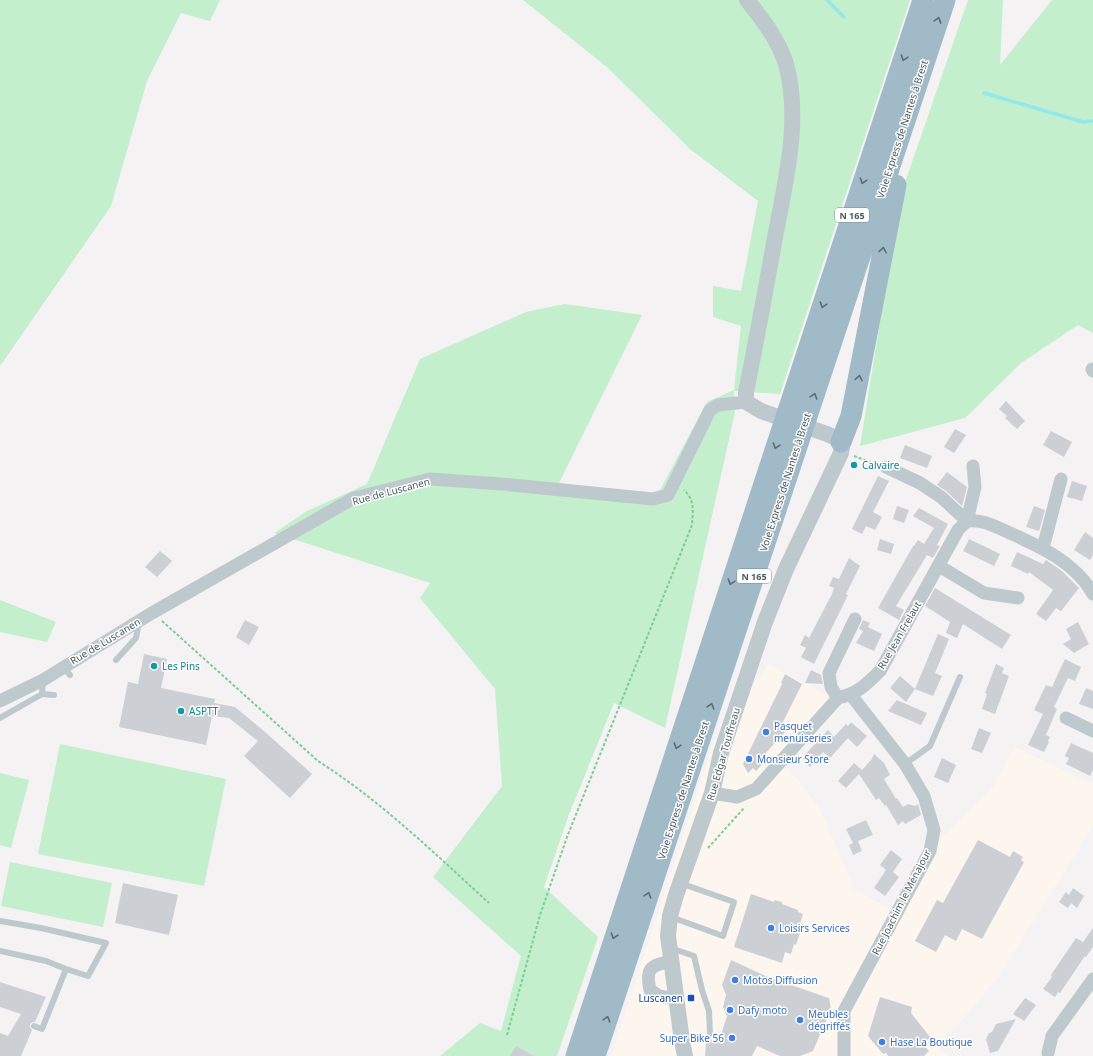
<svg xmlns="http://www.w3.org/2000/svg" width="1093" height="1056" font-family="'Noto Sans',sans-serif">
<rect width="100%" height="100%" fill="#f4f2f3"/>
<!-- commercial -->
<path fill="#fcf6ee" d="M768,664l52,27 19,17 -53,58 33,41 36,83 38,20 33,-65 20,-11 46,-46 23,-41 78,37v42l-94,150 -37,44 -26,27 12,9h-337l103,-314z"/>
<!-- green -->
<path fill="#c3efcc" d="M0,0h220l-10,21 -29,-8 -34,68 -36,125 -111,160z
M523,0h387l-130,394 -46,-3 1,21 -70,316 -51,-25 -46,114 -24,70 54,50 -41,119h-117l40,-33 21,8 20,-75 -88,-79 69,-91 -7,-97 -75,-91 10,-15 -156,-50 33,-22 60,-27 53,-125 106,-47 39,-8 77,11 -83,168 89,11 12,-4 47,-88 27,-12 7,-64 -28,-9v-31l28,5 17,-90 -68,-52 -83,-82z
M968,0h35l-3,65 52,-65h41v333l-15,-8 -57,38 -56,55 -105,28 40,-249z
M0,600l56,22 -9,20 -47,-10z
M60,744l166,35 -22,107 -166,-32z
M0,773l29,7 -18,68 -11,-3z
M10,862l102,21 -9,44 -102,-21z"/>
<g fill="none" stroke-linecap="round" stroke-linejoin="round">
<!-- stream -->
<path stroke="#92e9eb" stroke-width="3.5" d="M827,0l17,17
M984,93l99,29 10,-1"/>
</g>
<!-- building -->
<path fill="#ccd0d4" d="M1006,401l19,20 -8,8 -12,-11 2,-2 -8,-7z
M955,429l11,6 -12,18 -10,-6z
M1051,431l21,11 -8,15 -21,-12z
M905,445l27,11 -5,12 -27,-10z
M947,472l20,15 -5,19 -16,-15 -9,-6z
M878,476l11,5 -16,31 9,5 -7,13 -9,-4 -4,8 -10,-5z
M1072,481l15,5 -5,15 -15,-4z
M897,506l12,4 -5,13 -11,-4z
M1034,506l11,4 -6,21 -13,-4z
M919,508l29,16 -11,21 3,1 -7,12 -6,-3 -31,51 8,4 -5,10 -21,-12 35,-62h1l4,-6 6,4 10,-16 -21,-12z
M1085,532l8,6v17l-3,5 -16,-10z
M880,539l14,5 -3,10 -14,-4z
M969,539l31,15 -6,12 -31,-15z
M160,551l12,10 -15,16 -12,-10z
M1017,552l26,12 3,-4 16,11 17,17 -18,23 -5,-3 -10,13 -10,-7 17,-24 -24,-18 -1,2 -17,-8z
M849,558l11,8 -14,28 2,1 -34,69 -13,-7 5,-9 -6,-3 5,-10 4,3 23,-44 2,-6 -5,-2 4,-9 6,2z
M935,588l76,47 -9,14 -39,-25 -6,14 -11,-5 4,-11 -25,-16z
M245,620l14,7 -10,18 -13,-8z
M863,620l7,3 -2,4 14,7 -8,17 -18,-8 7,-12 -4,-2z
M1078,622l11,22 -15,9 -11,-9 8,-5 -5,-10z
M938,634l11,5 -14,34 7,3 -9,20 -18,-7z
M144,654l23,5 -6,29 54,11 -1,4 21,4 30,25 47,42 -22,24 -46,-42 14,-15 -29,-23 -17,-2 -6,29 -87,-18 9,-45 10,2z
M1065,659l16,8 -6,14 -7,-3 -14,29 3,2 -11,26 4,2 -2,4 1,1 -5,10 -16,-7 15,-31 -9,-4 12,-25 6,2z
M996,664l8,4 -2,5 7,3 -14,38 -13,-5 5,-15 -2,-1z
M811,670l10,5 2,9 -18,-1z
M785,674l17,10 -22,44 6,3 -24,26 4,3 -10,11 -3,-3 -5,5 -5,-9 39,-80 -1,-1z
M900,676l15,13 -9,13 -16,-14z
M1086,688l7,3v18l-14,-5z
M897,700l30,13 -6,12 -33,-14z
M851,722l16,14 -10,11 -9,-9 -18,20 -7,-6 -13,15 -8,-9 26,-28 6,7 12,-13 2,2z
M979,728l12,5 -9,20 -11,-4z
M1071,743l22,10v17l-3,6 -24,-12 3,-6 -4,-2z
M874,754l10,9 6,12 -6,4 12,20 1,-1 6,9 5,-3 7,2 3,-2 3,11 -16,9 -2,-3 -5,4 -12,-20 -1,1 -6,-8 -3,2 -17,-26 -13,14 -8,-7 16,-18 8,7 10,-11z
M942,758l14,7 -8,18 -14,-6z
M866,820l7,15 -15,6 4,10 -9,4 -4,-10 4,-2 -7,-14z
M978,840l32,17 3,-6 10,6 -2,3 3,2 -42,77 -20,-10 -6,12 -11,-6 -9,17 -21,-11 22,-41 6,3z
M891,850l11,9 -9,13 6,5 -14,19 -11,-8 12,-18 -6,-5z
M123,883l55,12 -9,40 -54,-12z
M1073,888l11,8 -7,12 -6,-5 -3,5 -9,-6 7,-10 3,3z
M751,894l23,8v-2l8,2v2l16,6v2l5,2 -3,9 3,1 -7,21 -2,-1 -3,10 -6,-2 -3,11 -48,-16z
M1093,928v19l-7,10 -1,-1 -25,37 -2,-1 -3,5 -12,-8 9,-12 -1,-2 25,-37 7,4z
M731,960l39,18 59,20 2,11 -18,42 -13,5h-20l-23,-10 -5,10h-47l1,-15 3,-2 10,2 8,-25 -4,-9 3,-12 -4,-10z
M0,982l46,15 -11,25h-2l-3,2v3l2,3 -11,26h-21v-23l8,3 13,-22 -21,-7z
M880,997l32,10 -1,6 19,24 -7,7 6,7 -5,5h-36l-2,-3 -3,1 -15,-18z
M1025,998l11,7 -12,16 -11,-7z
M1016,1019l-18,32 -8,2 -4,-14 3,-6 3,-1 4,-8z
M516,1046l18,10h-24z"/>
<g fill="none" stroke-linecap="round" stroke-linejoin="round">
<!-- path -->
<path stroke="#7ccd95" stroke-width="2" stroke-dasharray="3 2" stroke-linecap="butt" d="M854,456l22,8
M162,621l156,140c63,40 116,92 171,142
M708,848l36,-40
M507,1035l33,-120 27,-78 125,-312c1,-13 3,-25 -8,-35"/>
<!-- service -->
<path stroke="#bec9ce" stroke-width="6" d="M116,660l20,-22 3,-16
M63,667l7,8
M42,694l12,1
M0,718l42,-24 1,-14
M905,764l25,-18 30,-69
M671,917l52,19 11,-34 -54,-19
M0,921l41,7 65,15 -18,33 -22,-7
M671,948l23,8 8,34 7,21 1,23
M0,951l46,10 20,8 -24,60 -8,-3"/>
<!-- minor -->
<path stroke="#bec9ce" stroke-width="13" d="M1092,369l1,2
M886,467l34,16 21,14 26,24c16,-2 29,6 43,12 31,14 66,30 83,61
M1043,548l18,-69
M939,566l45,27 34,5
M838,698l-7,-11 -2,-14 26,-54
M0,701l43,-21 109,-67 202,-115 76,-19 72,5 151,15 15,-4 42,-85 8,-5 28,-3
M1066,718l27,13
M712,793l25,4 19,-8 82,-91c21,-5 27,-13 42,-27l78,-141 9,-9 8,-34 -2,-21
M671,961c-20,5 -26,6 -21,29l9,6 17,3
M1048,1053l4,-17 41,-57
M844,1056v-45l86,-160 4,-21 -10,-34 -19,-32 -54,-69"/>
<!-- tertiary -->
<path stroke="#bec9ce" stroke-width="16" d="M685,1056l-3,-15 -14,-105 2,-20 6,-21 36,-102 9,-40 44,-131 21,-53 55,-116 1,-6 -1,-5 -5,-4 -9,-4 -66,-23 -15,-9v-10c10,-49 19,-99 28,-149 10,-56 28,-122 12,-179 -8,-25 -23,-44 -39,-64"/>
<!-- trunk -->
<path stroke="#a0bac7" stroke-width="21" d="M841,442l10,-26 45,-231
M576,1056l347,-1056
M595,1056l350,-1056"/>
</g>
<!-- one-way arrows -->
<defs><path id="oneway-chevron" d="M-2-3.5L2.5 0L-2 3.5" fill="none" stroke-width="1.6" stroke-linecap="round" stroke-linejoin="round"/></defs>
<g stroke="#5b6c74">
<use href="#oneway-chevron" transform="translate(938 20) rotate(-72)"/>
<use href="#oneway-chevron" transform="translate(904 58) rotate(108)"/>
<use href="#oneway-chevron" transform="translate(863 181) rotate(108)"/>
<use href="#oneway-chevron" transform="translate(883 250) rotate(-80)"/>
<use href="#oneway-chevron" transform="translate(823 305) rotate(108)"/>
<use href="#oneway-chevron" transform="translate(859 378) rotate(-79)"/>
<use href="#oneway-chevron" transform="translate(814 396) rotate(-72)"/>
<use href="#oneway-chevron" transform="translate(776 446) rotate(108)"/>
<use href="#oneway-chevron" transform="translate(731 582) rotate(108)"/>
<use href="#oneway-chevron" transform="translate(711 706) rotate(-72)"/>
<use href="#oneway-chevron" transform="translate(677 746) rotate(108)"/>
<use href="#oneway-chevron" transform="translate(648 895) rotate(-72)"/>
<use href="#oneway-chevron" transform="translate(614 936) rotate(108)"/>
<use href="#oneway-chevron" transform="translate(607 1019) rotate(-72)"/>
</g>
<!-- markers -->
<g fill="#0f9aa8" stroke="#fff" stroke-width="1.5">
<circle cx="854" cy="465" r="4"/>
<circle cx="154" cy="666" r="4"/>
<circle cx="181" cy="711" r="4"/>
</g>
<g fill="#3f7fe0" stroke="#fff" stroke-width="1.5">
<circle cx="766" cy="732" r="4"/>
<circle cx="749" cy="759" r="4"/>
<circle cx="771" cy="928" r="4"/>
<circle cx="735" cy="980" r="4"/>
<circle cx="730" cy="1010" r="4"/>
<circle cx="800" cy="1020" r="4"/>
<circle cx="732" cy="1038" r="4"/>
<circle cx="882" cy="1042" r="4"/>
</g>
<rect fill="#1a4fb4" stroke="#fff" stroke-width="1.5" x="687" y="994" width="8" height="8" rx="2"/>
<g text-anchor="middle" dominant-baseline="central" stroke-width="3" stroke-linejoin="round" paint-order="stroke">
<!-- shield labels -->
<g fill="#fff" stroke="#808b8f" stroke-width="1">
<rect x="835" y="208" width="34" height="14" rx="3"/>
<rect x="737" y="569" width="34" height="14" rx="3"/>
</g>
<g font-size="9" font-weight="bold" fill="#4a595f">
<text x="852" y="215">N 165</text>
<text x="754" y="576">N 165</text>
</g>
<!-- street labels -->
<g font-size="10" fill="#4a595f" stroke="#fff">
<text transform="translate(902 129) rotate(-72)">Voie Express de Nantes à Brest</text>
<text transform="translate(785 482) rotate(-72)">Voie Express de Nantes à Brest</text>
<text transform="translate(391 491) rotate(-15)">Rue de Luscanen</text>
<text transform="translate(899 635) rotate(-60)">Rue Jean Frelaut</text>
<text transform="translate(105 641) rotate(-31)">Rue de Luscanen</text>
<text transform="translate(723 754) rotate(-74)">Rue Edgar Touffreau</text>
<text transform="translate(683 790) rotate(-72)">Voie Express de Nantes à Brest</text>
<text transform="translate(901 902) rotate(-63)">Rue Joachim le Ménajour</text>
</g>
<!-- culture labels -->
<g font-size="10" fill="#0d838f" stroke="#fff" text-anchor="start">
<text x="862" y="465">Calvaire</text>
<text x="162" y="666">Les Pins</text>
<text x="189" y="711">ASPTT</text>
</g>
<!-- shop labels -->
<g font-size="10" fill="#366cbe" stroke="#fff" text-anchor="start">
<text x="774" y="726">Pasquet<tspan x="774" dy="12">menuiseries</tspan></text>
<text x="757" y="759">Monsieur Store</text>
<text x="779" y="928">Loisirs Services</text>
<text x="743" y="980">Motos Diffusion</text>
<text x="738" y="1010">Dafy moto</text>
<text x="808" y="1014">Meubles<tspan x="808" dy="12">dégriffés</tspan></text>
<text x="724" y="1038" text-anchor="end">Super Bike 56</text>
<text x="890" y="1042">Hase La Boutique</text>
</g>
<!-- transit labels -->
<g font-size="10" fill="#164399" stroke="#fff" text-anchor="end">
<text x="683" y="998">Luscanen</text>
</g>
</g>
</svg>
